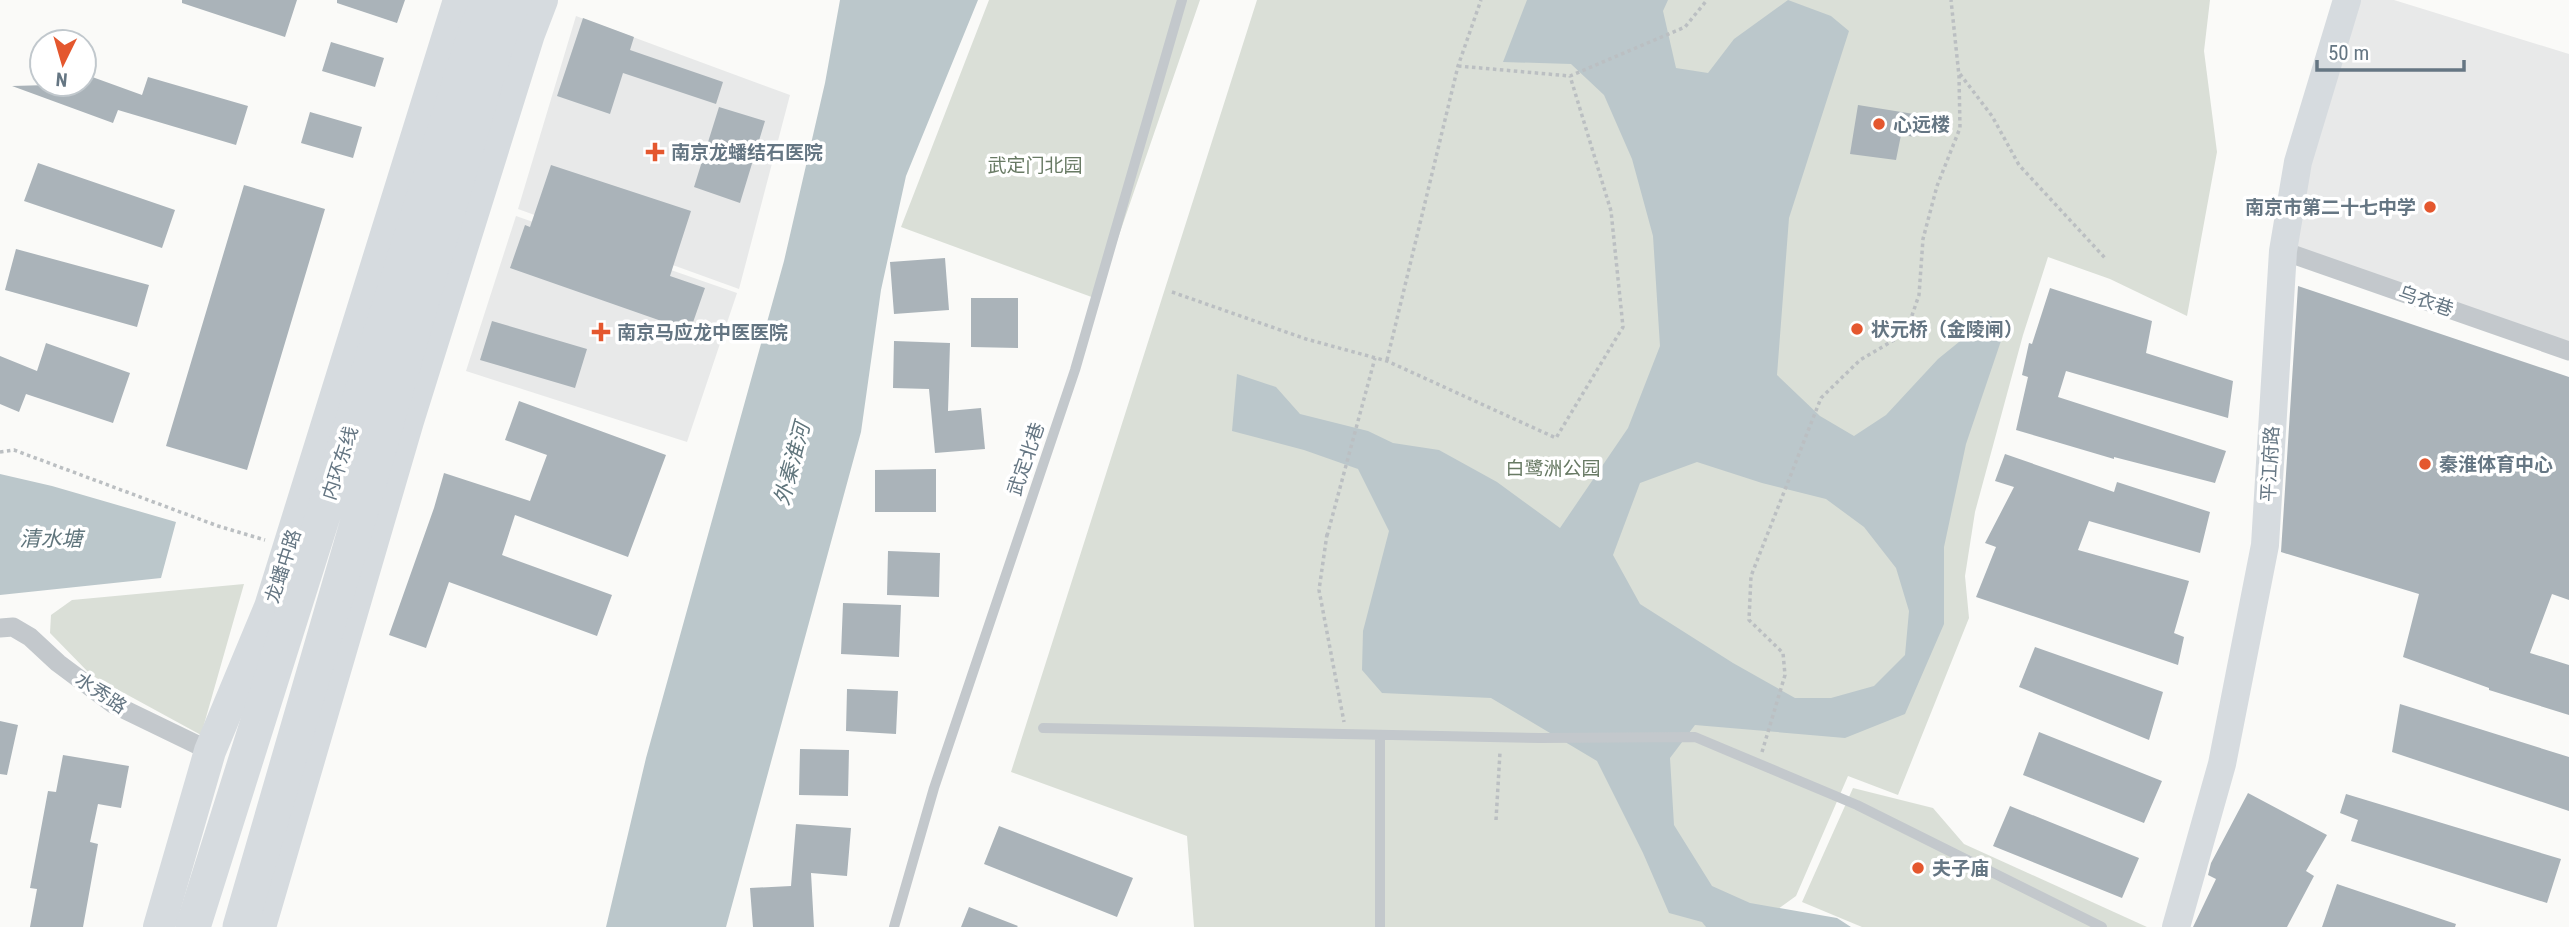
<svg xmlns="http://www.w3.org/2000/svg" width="2569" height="927" font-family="'Roboto Condensed','Noto Sans SC',sans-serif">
<rect width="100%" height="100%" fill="#fafaf8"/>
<!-- built -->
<path fill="#e8e9e9" d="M2347,0h47l175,54v297l-286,-100z
M576,16l214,79 -51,194 -221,-80z
M516,216l221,77 -50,149 -221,-71z"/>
<!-- green -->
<path fill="#dadfd7" d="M989,0h211l-103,299 -196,-72z
M1257,0h953l-6,51 13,101 -30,164 -77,-37 -62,-22 -25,78 -48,177 -10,64 4,42 -71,177 -50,-19 -52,120 -43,31h-559l-7,-91 -176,-64z
M244,584l-43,151 -110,-60 -41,-42 1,-18 21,-15z
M1853,788l80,20 31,36 183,83h-285l-60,-25z"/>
<!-- water -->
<path fill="#bbc7cb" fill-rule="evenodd" d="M840,0h138l-72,176 -25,114 -20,142 -135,495h-120l40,-169 138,-497 41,-178z
M1527,0h141l-5,11 13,57 32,5 26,-34 54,-39 43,16 18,15 -60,187 -12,157 43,41 34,20 32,-21 52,-56 53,-43 13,16 -38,112 -22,103v77l-39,90 -60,24 -150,-13 -25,33 4,67 38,61 38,17 87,15 14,9h-145l-4,-5 -33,-9 -26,-60 -46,-92 -106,-63 -109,-5 -20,-23 1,-39 26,-100 -31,-62 -54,-19 -72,-19 5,-57 39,13 24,27 68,17 25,12 46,7 58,32 63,46 68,-100 32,-82 -7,-110 -21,-77 -28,-64 -33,-31 -68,-2zM1697,462l65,21 64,16 38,28 32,41 13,43 -4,44 -31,31 -43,12h-36l-62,-35 -93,-59 -27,-49 27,-72z
M0,474l52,12 124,36 -15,56 -161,17z"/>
<!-- building -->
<path fill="#aab3b9" d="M182,0h115l-12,37 -103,-34z
M337,0h68l-8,23 -60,-20z
M583,18l51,19 -4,13 93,32 -7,22 -93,-31 -13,41 -53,-18z
M331,42l53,16 -9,29 -53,-16z
M84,74l58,21 6,-18 100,29 -12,39 -118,-35 -5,13 -101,-37 72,-2z
M1858,105l62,10 -4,22 -15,-2 -5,25 -46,-6z
M719,107l46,14 -25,82 -46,-16z
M310,112l52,15 -9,31 -52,-15z
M38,163l137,47 -13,38 -138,-47z
M551,165l140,46 -21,65 35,12 -15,43 -180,-63 15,-43 5,2z
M244,185l81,24 -78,261 -81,-24z
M16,249l133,36 -12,42 -132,-37z
M945,258l4,52 -55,4 -4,-52z
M2298,286l271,91v223l-17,-6 -22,59 39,12v50l-80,-25v-2l-86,-31 16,-63 -138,-42z
M2050,288l102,33 -6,32 87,28 -5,37 -162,-47 -8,26 168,54 -11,32 -101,-26v2l-98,-29 12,-53 -6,-2 7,-32 3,1z
M971,298h47v50l-47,-1z
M492,321l95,28 -12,39 -95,-28z
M894,341l56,2 -2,68 33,-3 4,41 -50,4 -6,-64 -36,-1z
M46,343l84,30 -17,50 -87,-29 -7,18 -19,-8v-48l37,15z
M519,401l147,54 -38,102 -113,-42 -13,40 110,40 -15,41 -148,-54 -23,66 -37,-13 45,-127 10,-35 86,28 17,-46 -42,-15z
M2005,454l109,38 3,-10 93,30 -10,41 -111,-32 -11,29 111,31 -15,52 10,4 -6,28 -202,-68 20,-50 -11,-4 29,-56 -19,-6z
M936,469v43h-61v-42z
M888,551l52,2 -1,44 -52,-2z
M843,603l58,2 -2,52 -58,-3z
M2035,647l128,45 -14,48 -130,-53z
M847,689l51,2 -2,43 -50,-3z
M2400,704l169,53v54l-177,-59z
M0,721l18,4 -11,50 -7,-1z
M2039,732l123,49 -18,42 -121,-48z
M800,749l49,1 -1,46 -49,-1z
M63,755l66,11 -8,42 -23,-4 -8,38 8,2 -15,83h-53l7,-38 -7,-1 18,-97 8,1z
M2248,793l79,42 -21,36 8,5 -27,51h-94l23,-48 -8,-4 3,-12z
M2346,794l215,65 -14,44 -196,-62 7,-21 -18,-7z
M2010,806l129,52 -17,40 -129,-52z
M796,824l55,4 -4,48 -36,-3 3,54h-61l-3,-39 41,-2z
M999,826l134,52 -16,39 -133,-53z
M2337,884l119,40 -1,3h-133z
M969,907l49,19 -1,1h-56z"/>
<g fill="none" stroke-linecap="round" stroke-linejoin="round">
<!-- path -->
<path stroke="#bbbfc2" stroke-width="3.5" stroke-dasharray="3.5 3.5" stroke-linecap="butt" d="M1458,66l112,10 115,-49 22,-27
M1960,74l32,42 27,49 86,93
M1172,292l134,47 81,22 169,77 67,-111 -12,-116 -41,-135
M1387,360l71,-294 23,-66
M0,452l14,-2 204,76 47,14
M1327,534l-8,56 25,132
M1327,536l48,-178
M1762,752l23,-77 -2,-22 -34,-33 2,-44 70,-178 39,-38 46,-27 13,-38 4,-56 14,-53 23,-58 -1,-52 -8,-76
M1496,820l4,-68"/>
<!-- lane -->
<path stroke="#c3c8cc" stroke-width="10" d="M1043,728l497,10 155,-1 162,68 245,122
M894,927l40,-139 141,-418 107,-370
M1380,927v-192"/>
<!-- street -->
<path stroke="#c3c8cc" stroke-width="19" d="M2283,251l286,100
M0,628l13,-1 17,10 28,26 55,41 97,47"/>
<!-- secondary -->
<path stroke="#d6dbdf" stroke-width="28" d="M2176,927l46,-163 43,-219 18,-294 15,-89 49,-162"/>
<!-- primary -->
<path stroke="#d6dbdf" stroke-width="32" d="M159,927l51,-176 60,-144 189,-607
M260,927l148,-506 121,-387 13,-34"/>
<!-- highway -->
<path stroke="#d6dbdf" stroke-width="35" d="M193,927l284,-899 12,-28
M240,927l257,-885 17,-42"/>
</g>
<!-- markers -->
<g fill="#e4572e" stroke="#fff" stroke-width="2.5">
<circle cx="1879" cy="124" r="7"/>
<path d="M651.5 141.5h7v7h7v7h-7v7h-7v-7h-7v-7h7z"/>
<circle cx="2430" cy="207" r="7"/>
<circle cx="1857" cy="329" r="7"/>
<path d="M597.5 321.5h7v7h7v7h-7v7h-7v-7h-7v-7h7z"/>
<circle cx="2425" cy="464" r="7"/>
<circle cx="1918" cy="868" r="7"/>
</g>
<g text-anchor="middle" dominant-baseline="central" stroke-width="7" stroke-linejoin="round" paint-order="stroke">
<!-- poi labels -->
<g font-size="19" font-weight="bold" fill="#657683" stroke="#fff" text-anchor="start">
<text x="1893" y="124">心远楼</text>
<text x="671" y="152">南京龙蟠结石医院</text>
<text x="2416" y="207" text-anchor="end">南京市第二十七中学</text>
<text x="1871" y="329">状元桥（金陵闸）</text>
<text x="617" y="332">南京马应龙中医医院</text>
<text x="2439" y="464">秦淮体育中心</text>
<text x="1932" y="868">夫子庙</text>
</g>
<!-- park labels -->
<g font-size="19" fill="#687a64" stroke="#fff">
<text x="1035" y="165">武定门北园</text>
<text x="1553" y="468">白鹭洲公园</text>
</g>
<!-- street labels -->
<g font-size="19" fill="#657683" stroke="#fff">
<text transform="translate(2426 301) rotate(19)">乌衣巷</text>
<text transform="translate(1026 459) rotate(-71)">武定北巷</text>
<text transform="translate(340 463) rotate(-72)">内环东线</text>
<text transform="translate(2270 464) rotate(-87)">平江府路</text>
<text transform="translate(283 566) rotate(-72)">龙蟠中路</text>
<text transform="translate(101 693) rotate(34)">水秀路</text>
</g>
<!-- water labels -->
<g font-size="21" font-style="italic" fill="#60757c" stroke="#fff">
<text transform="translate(792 464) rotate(-75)">外秦淮河</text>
<text x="51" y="539">清水塘</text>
</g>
</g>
<!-- north arrow -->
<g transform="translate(63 63) rotate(185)"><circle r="33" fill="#ffffff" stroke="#c1c8cd" stroke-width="2"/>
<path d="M0-5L12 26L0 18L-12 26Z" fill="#e4572e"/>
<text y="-10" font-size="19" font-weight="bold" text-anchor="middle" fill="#657683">N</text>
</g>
<!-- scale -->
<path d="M2317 60v10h147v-10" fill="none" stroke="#657683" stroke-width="3.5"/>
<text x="2328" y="60" font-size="21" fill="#657683" stroke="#ffffff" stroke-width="5" paint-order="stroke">50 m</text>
</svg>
